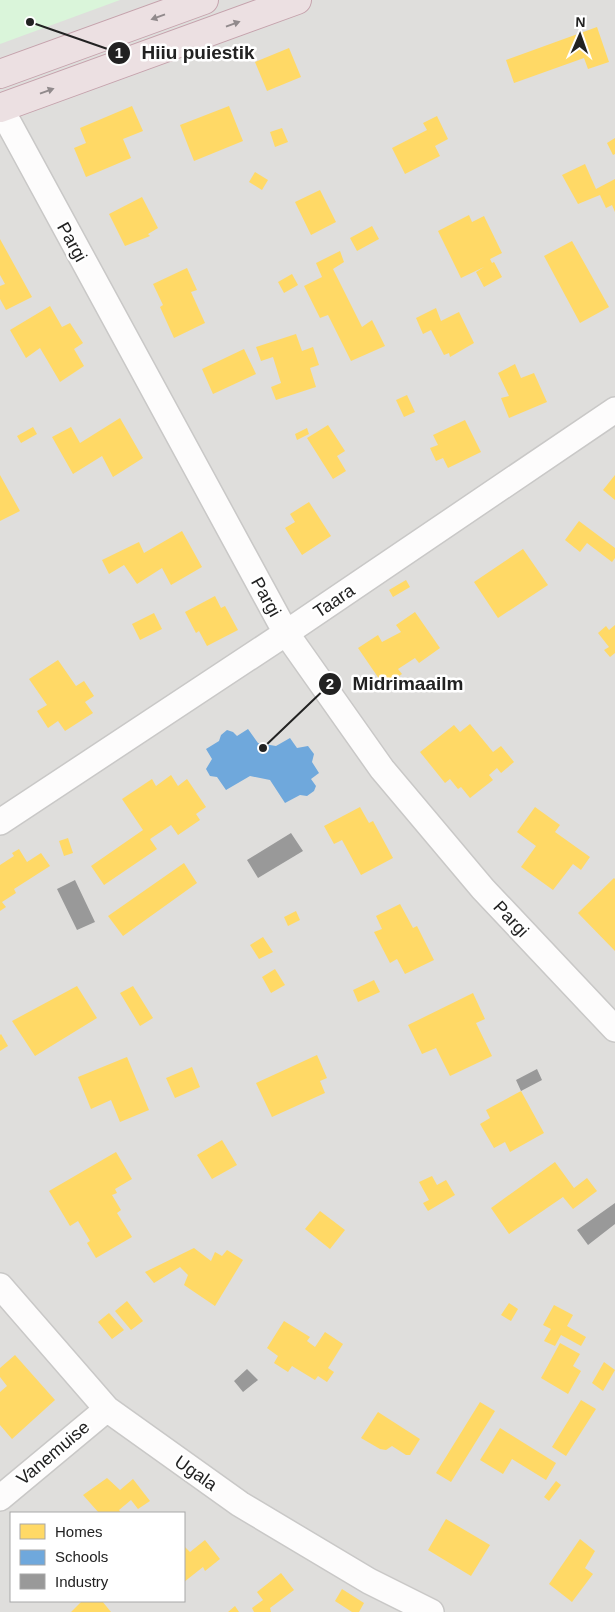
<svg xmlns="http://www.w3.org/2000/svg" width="615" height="1612" font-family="Arial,sans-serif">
<rect width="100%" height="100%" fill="#f0eeeb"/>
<!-- residential -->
<path fill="#dfdedc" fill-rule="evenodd" d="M0,0h615v1612h-615zM11,1513h173v88h-173z"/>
<!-- park -->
<path fill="#daf5da" d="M0,0h120l-120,44z"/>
<!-- homes -->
<path fill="#ffd966" d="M597,27l12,35 -21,7 -4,-11 -70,25 -8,-23z
M289,48l12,29 -34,14 -12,-29z
M132,106l11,25 -20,8 8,19 -45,19 -12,-29 12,-5 -6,-15z
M229,106l14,35 -49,20 -14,-36z
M437,116l11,23 -13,7 5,10 -35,18 -13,-26 35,-18 -4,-7z
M282,128l6,14 -13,5 -5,-15z
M615,138v16l-2,1 -6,-12z
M585,164l11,25 19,-10v33l-3,-7 -6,3 -6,-13 -22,9 -16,-29z
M255,172l13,8 -6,10 -13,-8z
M320,190l16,32 -25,13 -16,-33z
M142,197l16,31 -10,6 2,2 -25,10 -16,-32z
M469,215l3,7 12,-6 18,37 -12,6 2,4 2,-1 8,15 -18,10 -8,-15 8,-5 -23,11 -23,-47z
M372,226l7,13 -22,12 -7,-13z
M0,239l32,58 -26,13 -6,-11v-13l5,-2 -5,-9z
M572,241l37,66 -29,16 -36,-67z
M340,251l4,11 -11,7 29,58 10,-7 13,26 -34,15 -23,-46 -8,3 -16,-32 18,-9 -6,-14z
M187,268l10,22 -6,2 14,31 -31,15 -14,-31 3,-2 -10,-21z
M292,274l6,11 -14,8 -6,-11z
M50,306l12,21 8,-4 13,20 -9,6 10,17 -24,16 -20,-34 -14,10 -16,-28z
M436,308l5,13 18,-9 15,31 -24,14 -1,-4 -5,2 -13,-25 -8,4 -7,-16z
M296,334l6,17 11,-4 6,18 -9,3 6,19 -40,13 -5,-13 10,-4 -8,-26 -12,4 -5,-14z
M244,349l12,25 -43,20 -11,-25z
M515,364l6,14 13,-5 13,29 -38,16 -8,-20 8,-2 -11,-23z
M407,395l8,17 -11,5 -8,-17z
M120,418l23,40 -30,19 -11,-21 -29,18 -21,-37 19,-10 9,16z
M465,420l16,32 -33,16 -5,-10 -7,3 -6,-13 8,-3 -5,-10z
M328,425l17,26 -8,5 9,15 -13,8 -26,-41z
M33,427l4,7 -16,9 -4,-7z
M307,428l2,6 -12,6 -2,-6z
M0,475l20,36 -20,10z
M615,475v25l-12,-10z
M309,502l22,34 -29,19 -17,-27 10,-6 -5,-8z
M579,521l36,27v10l-3,4 -25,-19 -7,9 -15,-12z
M182,531l20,36 -31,18 -9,-17 -25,16 -13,-19 -15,9 -7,-14 37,-18 5,11z
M523,549l25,36 -50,33 -24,-36z
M406,580l4,7 -17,10 -4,-7z
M215,596l6,12 4,-2 13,24 -31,16 -8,-15 -3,2 -11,-21z
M415,612l25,36 -21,15 -4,-5 -17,11 4,5 -18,12 -26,-38 20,-13 4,7 19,-10 -5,-7z
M154,613l8,16 -22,11 -8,-16z
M615,625v28l-5,4 -6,-7 5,-3 -11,-14 8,-7 3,4z
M58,660l18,26 8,-5 10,15 -9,6 8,11 -28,18 -7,-10 -10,7 -11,-17 10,-6 -18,-26z
M470,724l23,28 8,-6 13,16 -13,11 -4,-5 -8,7 4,5 -23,18 -9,-11 -3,2 -8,-10 -5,4 -25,-31 34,-27 6,7z
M171,775l7,11 9,-7 19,28 -10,7 4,6 -22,15 -7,-10 -21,14 7,10 -53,36 -13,-19 52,-36 -21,-31 30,-20 4,7z
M360,807l9,16 4,-2 20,37 -32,17 -19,-35 -8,4 -10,-18z
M535,807l25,18 -5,7 35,25 -9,13 -8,-6 -20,26 -32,-23 15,-21 -19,-14z
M68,838l5,15 -9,3 -5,-15z
M19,849l8,13 14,-9 9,13 -36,23 2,4 -14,9 4,5 -6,4v-46l14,-9 -2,-3z
M184,863l13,20 -74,53 -15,-20z
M614,878l1,1v72l-37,-38z
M400,904l13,24 4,-2 17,34 -29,14 -8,-15 -7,4 -16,-31 8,-3 -6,-13z
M296,911l4,9 -12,6 -4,-9z
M263,937l10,15 -14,7 -9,-14z
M275,969l10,16 -14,8 -9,-16z
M374,980l6,12 -22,10 -5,-12z
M77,986l20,32 -62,38 -23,-35z
M133,986l20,32 -13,8 -20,-33z
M473,993l12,26 -9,4 16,33 -42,20 -14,-28 -14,6 -14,-29z
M1,1034l7,12 -8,5v-16z
M317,1055l10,23 -7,3 5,12 -53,24 -16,-34z
M127,1057l22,53 -29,12 -9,-22 -20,9 -13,-32z
M192,1067l8,20 -25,11 -9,-20z
M521,1091l23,42 -34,19 -5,-10 -11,6 -14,-24 10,-6 -4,-8z
M222,1140l15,25 -25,14 -15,-24z
M116,1152l16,27 -17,10 2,4 -5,2 9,15 -4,3 15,24 -36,21 -9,-15 3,-2 -12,-20 -8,5 -21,-35z
M555,1162l19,26 13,-10 10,13 -24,18 -10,-12 -54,37 -18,-26z
M432,1176l5,9 9,-5 9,15 -27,16 -5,-8 6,-3 -10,-18z
M320,1211l25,19 -15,19 -25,-20z
M194,1248l17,13 4,-9 7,4 5,-6 16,10 -28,46 -31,-21 4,-10 -8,-8 -26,16 -9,-11z
M127,1301l16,20 -12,9 -16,-19z
M509,1303l9,6 -7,12 -10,-6z
M554,1305l19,10 -6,11 19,11 -5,9 -20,-11 -6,11 -11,-5 7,-12 -8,-4z
M109,1313l15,17 -12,9 -14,-17z
M284,1321l26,16 -3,4 8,6 10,-15 18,12 -15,24 6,4 -7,10 -9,-6 -3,4 -23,-14 -4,6 -14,-9 4,-7 -11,-8z
M560,1343l20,11 -7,12 8,5 -13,23 -27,-16z
M15,1355l40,45 -43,39 -12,-14v-33l7,-6 -7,-9v-9z
M604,1362l11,8 -12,21 -11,-8z
M581,1400l15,9 -30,47 -14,-9z
M480,1402l15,9 -44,71 -15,-9z
M378,1412l42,27 -10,16h-4l-14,-9 -6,4 -6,-1 -19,-11z
M500,1428l56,35 -10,17 -34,-21 -9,15 -23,-14z
M107,1478l13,12 13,-11 17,22 -12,8 -7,-9 -12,10 2,3h-22l-16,-18z
M556,1481l5,4 -12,16 -5,-4z
M446,1519l44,26 -19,31 -43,-26z
M580,1539l15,12 -10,17 8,6 -21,28 -23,-18z
M205,1540l15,19 -15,12 -2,-4 -19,15v-36l6,6z
M281,1573l13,17 -24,18 1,4h-17l-2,-4 11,-8 -6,-8z
M342,1589l22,14 -5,9h-7l-17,-11z
M82,1601h20l9,11h-40z
M235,1606l4,6h-11z"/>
<!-- schools -->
<path fill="#6fa8dc" d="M248,729l10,14 18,3 14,-8 7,10 11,-2 6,8 -2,8 7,11 -8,6 5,7 -2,5 -7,5 -7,-1 -15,8 -15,-23 -20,-4 -24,14 -9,-13 -7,-1 -4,-7 6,-10 -6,-10 13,-8 2,-6 6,-5 6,2 4,4z"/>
<!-- industry -->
<path fill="#999" d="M291,833l12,18 -45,27 -11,-18z
M75,880l20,42 -18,8 -20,-41z
M537,1069l5,11 -21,11 -5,-11z
M615,1203v21l-27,21 -11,-15z
M247,1369l11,11 -15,12 -9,-11z"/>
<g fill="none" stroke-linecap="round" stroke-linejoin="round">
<!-- minor casing -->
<g stroke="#c9c8c7" stroke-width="28">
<path id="minor" d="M0,107l286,526 96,136 101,120 132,140
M0,822l286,-189 329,-223
M0,1286l107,123 133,95 129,77 62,31
M0,1498l107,-89"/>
</g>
<!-- highway casing -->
<g stroke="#c5a2ac" stroke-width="30">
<path id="highway" d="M0,74l204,-74
M0,108l297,-108"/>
</g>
<!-- minor -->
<use href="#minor" stroke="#fdfcfc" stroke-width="25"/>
<!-- highway -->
<use href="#highway" stroke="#ece0e2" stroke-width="28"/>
</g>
<!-- one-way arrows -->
<defs><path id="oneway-solid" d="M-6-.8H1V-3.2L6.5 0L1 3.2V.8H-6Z" transform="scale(1.25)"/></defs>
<g fill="#918a8c">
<use href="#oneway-solid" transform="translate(158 17) rotate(160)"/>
<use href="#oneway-solid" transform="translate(233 24) rotate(-20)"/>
<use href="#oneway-solid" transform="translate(47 91) rotate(-20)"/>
</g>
<g text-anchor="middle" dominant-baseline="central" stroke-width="5" stroke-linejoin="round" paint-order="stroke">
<!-- street labels -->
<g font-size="18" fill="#222" stroke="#fff">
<text transform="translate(72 242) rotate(61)">Pargi</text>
<text transform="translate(266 597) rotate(61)">Pargi</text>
<text transform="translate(334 601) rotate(-34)">Taara</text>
<text transform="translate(511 919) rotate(47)">Pargi</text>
<text transform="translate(53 1453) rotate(-40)">Vanemuise</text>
<text transform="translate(196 1473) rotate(35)">Ugala</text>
</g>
</g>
<!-- callouts -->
<path fill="none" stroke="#222" stroke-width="2" d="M30 22L119 53M263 748L330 684"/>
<g fill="#222" stroke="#fff" stroke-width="2">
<circle cx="30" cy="22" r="5"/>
<circle cx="263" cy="748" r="5"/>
<circle cx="119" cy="53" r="12"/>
<circle cx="330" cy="684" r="12"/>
</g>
<g font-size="15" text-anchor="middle" font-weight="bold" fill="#fff">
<text x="119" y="58">1</text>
<text x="330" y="689">2</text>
</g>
<g font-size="19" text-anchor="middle" font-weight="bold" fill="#222" stroke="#fff" stroke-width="5" stroke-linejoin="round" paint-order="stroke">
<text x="198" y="59">Hiiu puiestik</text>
<text x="408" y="690">Midrimaailm</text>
</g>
<!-- legend -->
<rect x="10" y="1512" width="175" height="90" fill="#ffffff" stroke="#a7a7a7"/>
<rect x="20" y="1524" width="25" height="15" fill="#ffd966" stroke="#a7a7a7"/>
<text x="55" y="1537" font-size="15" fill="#222222">Homes</text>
<rect x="20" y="1550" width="25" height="15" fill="#6fa8dc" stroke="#a7a7a7"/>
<text x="55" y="1562" font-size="15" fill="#222222">Schools</text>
<rect x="20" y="1574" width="25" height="15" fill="#999999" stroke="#a7a7a7"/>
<text x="55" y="1587" font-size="15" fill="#222222">Industry</text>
<!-- north arrow -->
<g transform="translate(580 35) rotate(2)" stroke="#ffffff" stroke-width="4" paint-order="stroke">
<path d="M0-4L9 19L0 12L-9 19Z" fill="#222222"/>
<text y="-8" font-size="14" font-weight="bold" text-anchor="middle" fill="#222222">N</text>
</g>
</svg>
